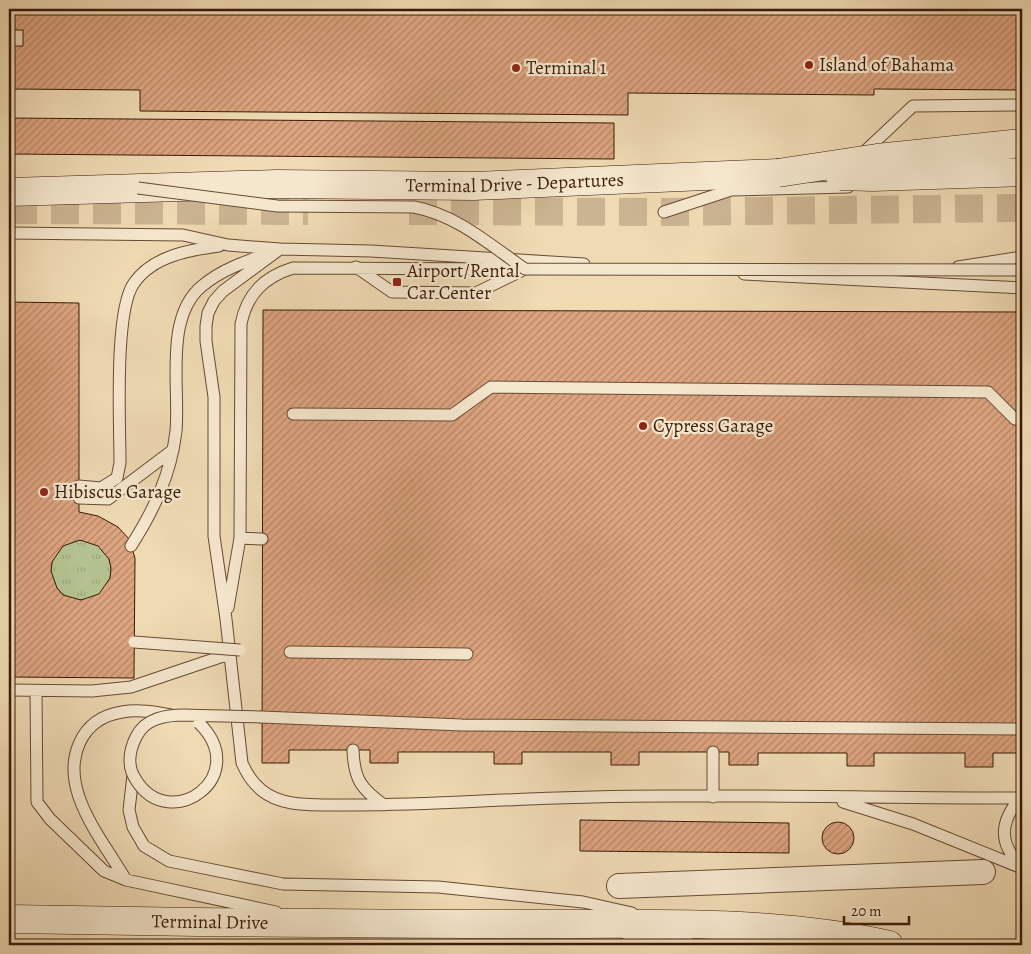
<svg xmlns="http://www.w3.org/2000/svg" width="1031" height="954" font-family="Alegreya,serif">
<defs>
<pattern id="grass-tufts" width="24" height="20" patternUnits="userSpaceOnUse" patternTransform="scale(1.25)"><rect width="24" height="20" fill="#b4c191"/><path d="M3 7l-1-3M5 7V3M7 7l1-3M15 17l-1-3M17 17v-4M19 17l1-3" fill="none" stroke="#9ca57c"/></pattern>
<pattern id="building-hatch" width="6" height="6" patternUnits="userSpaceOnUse" patternTransform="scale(1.25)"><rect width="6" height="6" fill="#dda480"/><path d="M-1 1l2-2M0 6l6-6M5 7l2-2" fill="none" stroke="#b48567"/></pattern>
</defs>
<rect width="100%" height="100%" fill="#efdab4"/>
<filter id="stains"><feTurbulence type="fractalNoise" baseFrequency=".004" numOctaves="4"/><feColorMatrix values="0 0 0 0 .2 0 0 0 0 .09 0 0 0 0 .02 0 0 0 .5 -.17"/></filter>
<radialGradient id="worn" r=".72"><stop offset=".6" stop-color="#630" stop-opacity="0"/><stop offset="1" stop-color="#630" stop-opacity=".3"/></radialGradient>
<!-- grass -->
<path fill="url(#grass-tufts)" stroke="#776e4c" d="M51 570a30 30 0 1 1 60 0a30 30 0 1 1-60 0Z"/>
<!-- building -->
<path fill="url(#building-hatch)" stroke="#3a1a08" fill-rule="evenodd" d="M9,9h1013v81l-148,-1v6l-246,-2v22l-488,-4v-21l-131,-1v-43h14v-16h-14z
M9,118l605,5v36l-605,-5z
M9,302l70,1v209l19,4 20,11 11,12 2,7 4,12 -1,120 -125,-1zM80,540l18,6 11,13 2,9 -1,10 -11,16 -18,6 -18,-5 -6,-7 -6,-17 1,-9 11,-16z
M263,310l759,2v441h-29v14h-28v-14h-91v13h-27v-13h-89v12h-29v-13h-90v13h-28v-13h-89v12h-28v-12h-96v11h-28v-13h-81v13h-27z
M580,820l209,3v30l-209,-2z
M822 838a16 16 0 1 1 32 0a16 16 0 1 1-32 0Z"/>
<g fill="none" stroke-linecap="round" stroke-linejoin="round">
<!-- secondary-tunnel -->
<path stroke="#cbb492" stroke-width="28" stroke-dasharray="28 14" stroke-linecap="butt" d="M9,210l299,1
M409,211l255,1 358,-4"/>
<!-- lane casing -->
<g stroke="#674a33" stroke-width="13">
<path id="lane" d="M861,155l52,-49 109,-1
M664,212l67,-22 117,-3
M9,233l174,2 45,10 52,4 91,2 213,13
M280,249l-57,42 -9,10 -6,12 -2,13v15l8,56v139l12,83 16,144c10,23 25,36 50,40 21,3 43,2 64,2 67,0 134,-5 201,-7 155,-5 310,0 465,0
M356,267l36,25 84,1 45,-22
M958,267l64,-10
M744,274l278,14
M293,414l159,1 39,-28 497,5 27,27 7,1
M79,486l22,2 16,-10 3,-15c0,-39 -6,-152 14,-180 19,-27 55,-33 85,-37
M79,498l29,1 65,-49
M240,538l22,1
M131,546c23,-36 40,-72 45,-115 4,-43 -12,-114 26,-145 19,-16 42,-24 65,-32
M228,608l12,-70 1,-214c6,-30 23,-47 52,-56l232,1
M290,652l177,2
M9,690l83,1 39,-4 98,-33
M36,691l1,111 13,17 54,52 22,9
M171,715c-16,-3 -33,-6 -49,-3 -43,7 -56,47 -43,85 10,29 31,56 47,83l150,32
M261,717l201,8 560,4
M353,750c1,29 8,39 31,55
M713,752v45
M133,775l-4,35 4,17 11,19 25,15 114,23 155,3 145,15 49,11
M1020,798c-20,24 -22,45 1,68
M843,802l70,22 109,44"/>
</g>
<!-- street casing -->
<g stroke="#674a33" stroke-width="26">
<path id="street" d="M619,886l364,-14
M629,928l53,17"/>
</g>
<!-- secondary casing -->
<g stroke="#3a1a08" stroke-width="29">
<g id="secondary">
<path id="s1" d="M9,192l268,-8 196,2 305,-13"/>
<path id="s2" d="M9,919c164,3 328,5 492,5 127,1 264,-7 388,21"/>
</g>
</g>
<!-- lane -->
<use href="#lane" stroke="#f5e7ce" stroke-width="11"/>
<!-- street -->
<use href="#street" stroke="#f5e7ce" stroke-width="24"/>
<!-- secondary -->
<use href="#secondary" stroke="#f5e7ce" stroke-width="28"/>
<!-- lane-bridge casing -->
<g stroke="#674a33" stroke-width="13" stroke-linecap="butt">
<path id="lane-bridge" d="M138,188l139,18 137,1c43,8 76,38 111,62l497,1
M134,642l106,8
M199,723c54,53 -29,112 -63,57 -9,-13 -7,-29 0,-43 9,-19 30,-22 49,-22 25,1 51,1 76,2"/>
</g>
<!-- secondary-bridge casing -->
<g stroke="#3a1a08" stroke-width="29" stroke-linecap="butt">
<path id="secondary-bridge" d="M778,173l99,-15 145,-15
M840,176l33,1 149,-5"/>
</g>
<!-- lane-bridge -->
<use href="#lane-bridge" stroke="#f5e7ce" stroke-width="11"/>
<!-- secondary-bridge -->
<use href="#secondary-bridge" stroke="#f5e7ce" stroke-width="28"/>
</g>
<!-- markers -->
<g fill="#8f2418" stroke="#f5e7ce" stroke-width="2">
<circle cx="809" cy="65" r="5"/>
<circle cx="516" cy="68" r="5"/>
<rect x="392" y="277" width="10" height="10" rx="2.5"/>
<circle cx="643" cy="426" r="5"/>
<circle cx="44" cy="492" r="5"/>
</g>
<g text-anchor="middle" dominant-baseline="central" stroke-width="4.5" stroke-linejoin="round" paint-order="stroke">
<!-- poi labels -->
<g font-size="19" fill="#3a1a08" stroke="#f5e7ce" text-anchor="start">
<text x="819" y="65">Island of Bahama</text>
<text x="526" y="68">Terminal 1</text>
<text x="407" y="271">Airport/Rental<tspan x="407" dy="22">Car Center</tspan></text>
<text x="653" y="426">Cypress Garage</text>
<text x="54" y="492">Hibiscus Garage</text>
</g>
<!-- street labels -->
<g font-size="19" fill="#3a1a08" stroke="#f5e7ce">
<text stroke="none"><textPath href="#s1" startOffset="506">Terminal Drive - Departures</textPath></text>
<text stroke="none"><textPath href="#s2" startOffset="201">Terminal Drive</textPath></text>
</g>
</g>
<!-- margin -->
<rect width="1031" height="954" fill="none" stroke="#efdab4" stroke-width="30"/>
<rect x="10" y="10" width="1011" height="934" fill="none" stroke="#3a1a08" stroke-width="2.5"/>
<rect x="15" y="15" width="1001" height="924" fill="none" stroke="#3a1a08"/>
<!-- scale -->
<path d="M844 916v8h65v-8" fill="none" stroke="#3a1a08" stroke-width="2.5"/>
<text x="851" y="916" font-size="15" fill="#3a1a08" stroke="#f5e7ce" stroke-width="4" paint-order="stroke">20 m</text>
<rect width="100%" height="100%" filter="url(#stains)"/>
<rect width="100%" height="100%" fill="url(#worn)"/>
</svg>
